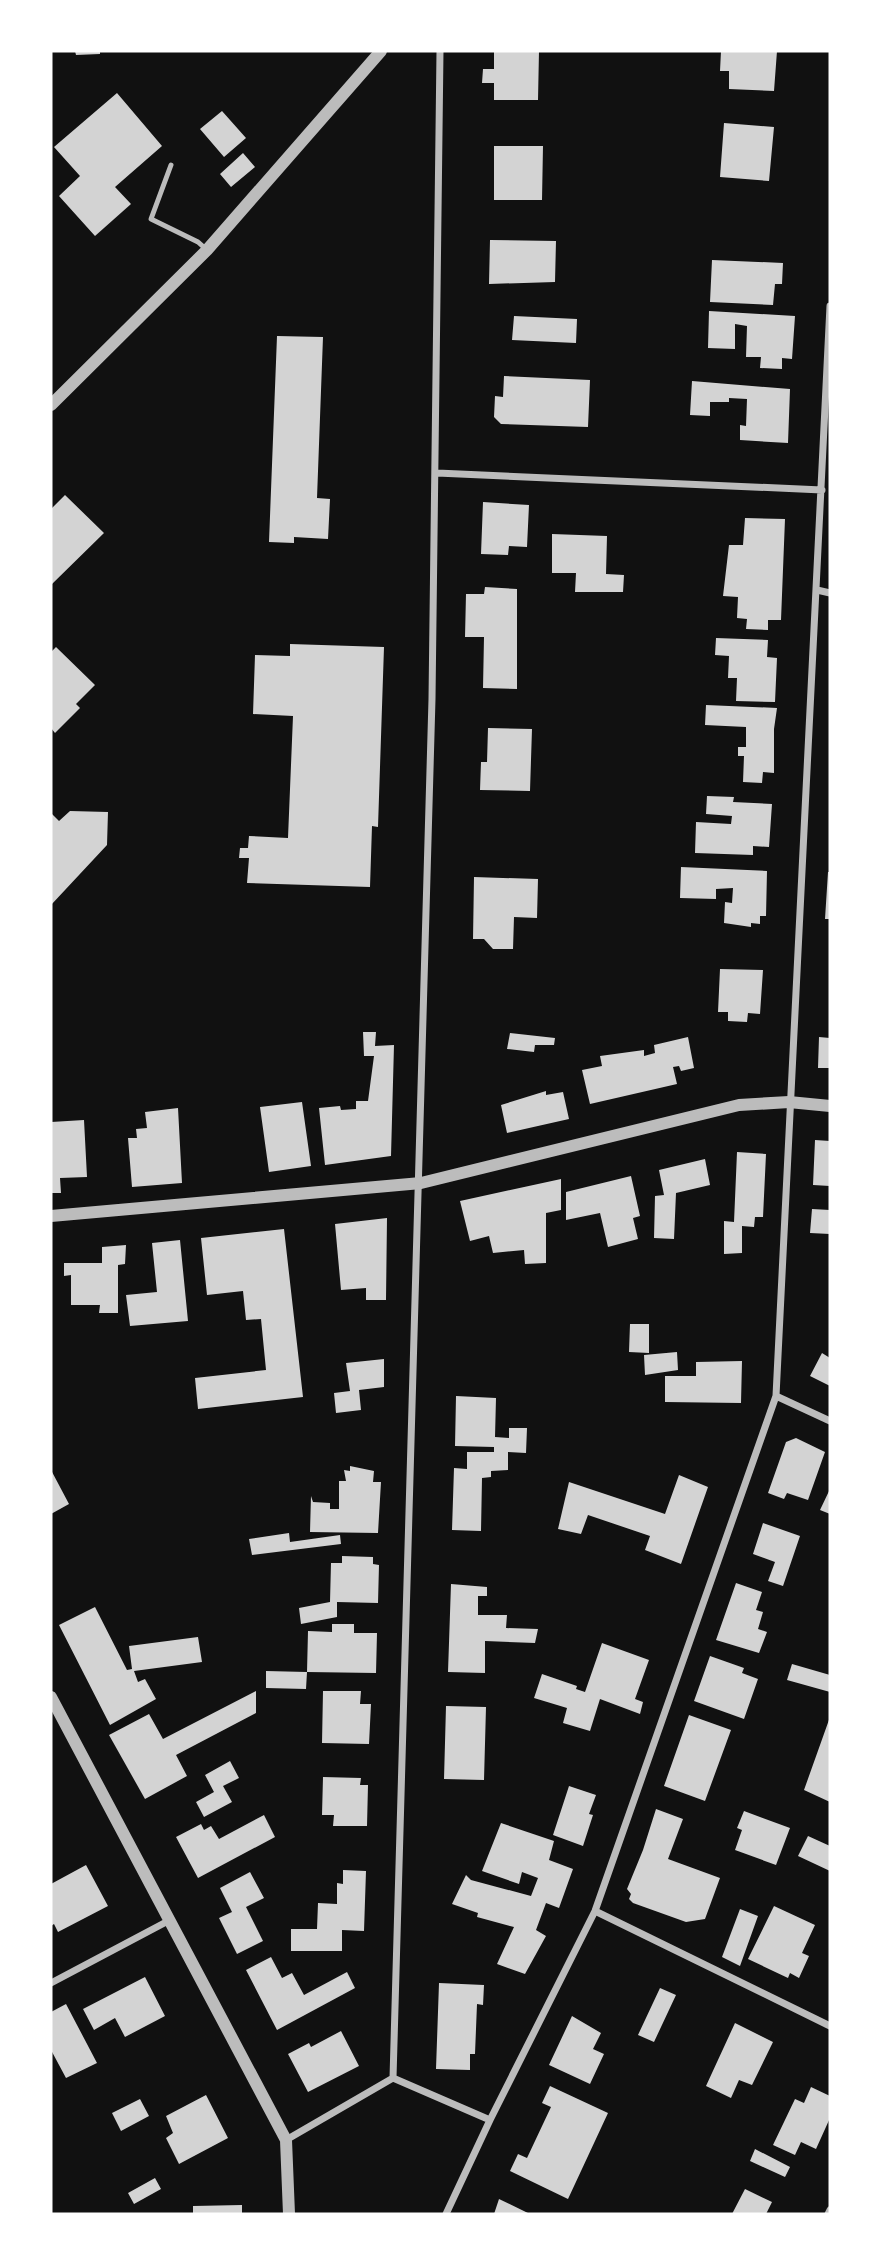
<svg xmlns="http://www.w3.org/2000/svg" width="881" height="2265" font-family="'Noto Sans',sans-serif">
<rect width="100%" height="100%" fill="#111"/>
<!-- building -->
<path fill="#d3d3d3" d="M75,51h25v3l-24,1z
M494,51h45l-1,49h-44v-17h-12l1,-14h11z
M721,51h56l-3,40 -45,-2v-18h-9z
M117,93l45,53 -47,41 16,17 -36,32 -36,-40 21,-20 -26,-29z
M222,111l24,27 -22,19 -24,-28z
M724,123l50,4 -5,54 -49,-4z
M494,146h49l-1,54h-48z
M243,153l12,14 -24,20 -11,-13z
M490,240l66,1 -1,41 -66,2z
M712,260l71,3 -1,21h-7l-2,21 -63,-3z
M709,311l86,5 -3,43 -10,-1v11l-22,-1 1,-11h-15l1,-31 -12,-2v25l-27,-1z
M514,316l63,3 -1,24 -64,-3z
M277,336l46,1 -6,161 13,1 -2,40 -34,-2v6l-25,-1z
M504,376l86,4 -2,47 -87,-3 -7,-7 1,-21 8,1z
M692,381l98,8 -2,54 -48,-3v-15l6,1 1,-27 -18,-1v4h-19v14l-20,-1z
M65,495l39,38 -53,52v-76z
M483,502l46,3 -2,42 -18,-1 -1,9 -27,-1z
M745,518l40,1 -4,101h-13v10l-22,-1 1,-10 -10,-1 1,-21 -15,-1 6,-51h14z
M552,534l55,2 -1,38 18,1 -1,17h-48l1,-19h-24z
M485,587l32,2v100l-34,-1 1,-51h-19l1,-43h18z
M716,638l52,2 -1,17 10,1 -2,44 -39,-1 1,-23h-9l1,-22 -14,-1z
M290,644l94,3 -6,180 -6,-1 -2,61 -123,-4 2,-25h-10l1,-10h8l1,-12 39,2 5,-122 -40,-2 2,-59 35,1z
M56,647l39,38 -19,19 4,4 -25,25 -4,-5v-76z
M706,705l71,3 -3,21v44l-11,-1 -1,11 -19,-1 1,-26h-6v-9h8v-20l-41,-2z
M488,728l44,1 -2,62 -50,-1 1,-28h6z
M707,796l27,1 -1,5 39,2 -3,43 -16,-1v9l-58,-2 1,-31 35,2 1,-8 -26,-2z
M70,811l38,1 -1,33 -56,60v-92l8,8z
M681,867l86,4 -1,45h-6v8l-9,-1v4l-27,-4 1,-21 7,1 1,-15 -17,1v10l-36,-1z
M828,872h2v47h-5z
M474,877l64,2 -1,39 -23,-1 -1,32h-20l-9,-10h-11z
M720,969l43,1 -3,44 -12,-1 -1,9 -19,-1v-9h-10z
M363,1032h13l-1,14 19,-1 -3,111 -66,9 -6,-57 21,-2 1,4 15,-1v-8h12l6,-45h-10z
M510,1033l45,5 -1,7h-19l-1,7 -27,-3z
M688,1037l6,31 -13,3 -2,-5 -6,1 4,17 -87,20 -8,-34 20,-4 -2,-10 44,-6v6l11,-3 -1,-8z
M819,1037l11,1v30h-12z
M546,1091v4l17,-3 6,27 -62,14 -6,-28z
M302,1102l9,64 -42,6 -9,-65z
M178,1108l4,75 -50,4 -4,-49h9l-1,-9 11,-1 -2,-16z
M84,1120l3,57 -27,1 1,15h-10v-71z
M815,1140l15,1v45l-17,-1z
M737,1152l29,2 -3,63h-8l-1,10 -12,-1v27l-18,1v-33l10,1z
M705,1159l5,26 -34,8 -2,46 -20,-1 1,-42 9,-1 -5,-25z
M631,1176l9,40 -7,2 5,21 -30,8 -8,-34 -34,7v-28z
M561,1179v31l-15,3v50l-21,1 -1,-14 -31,3 -4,-17 -19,5 -10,-40z
M812,1209l18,1v24l-20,-1z
M387,1218l-1,82h-20v-12l-25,2 -6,-66z
M284,1229l19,168 -105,12 -3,-31 71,-8 -5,-51 -15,1 -3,-29 -36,4 -6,-57z
M180,1240l8,81 -58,5 -4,-31 31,-3 -5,-49z
M126,1245l-1,19 -7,1v48h-19l1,-8h-29v-30l-7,1v-13h38v-16z
M630,1324h19v29l-20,-1z
M677,1352l1,18 -33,5 -1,-20z
M822,1353l8,5v28l-20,-10z
M384,1359v28l-25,3 2,20 -25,3 -2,-20 16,-2 -4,-28z
M742,1361l-1,42 -76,-1v-26h31v-14z
M456,1396l40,2 -1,39 14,1v-10h18l-1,25 -18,-1v18l-17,1v6l-9,1 -1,53 -29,-1 2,-62 13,1v-17h27v-5l-39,-1z
M796,1438l29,14 -17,48 -21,-7 -3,6 -16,-6 18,-51z
M350,1466l24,5 -1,11h8l-3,51 -68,-1 1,-36 2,6 17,1v6h9v-28h7l-2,-11 6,1z
M51,1470l18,34 -18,10z
M679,1475l29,12 -27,77 -36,-14 5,-14 -62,-21 -7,19 -23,-5 11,-47 96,32z
M830,1489v25l-10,-4z
M763,1523l37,13 -17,50 -15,-5 7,-19 -22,-8z
M289,1533l1,9 50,-7 1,9 -89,11 -3,-16z
M342,1556l31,1v7l6,1 -1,38 -41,-1v15l-36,7 -2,-16 31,-6 1,-39h11z
M736,1583l26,9 -6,18 7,2 -5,17 9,3 -8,21 -43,-13z
M451,1584l36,3v9h-9v19h29l-1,13 32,1 -3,14 -50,-2v32l-37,-1z
M95,1607l32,63 5,-1 -3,-23 69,-9 4,25 -68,9 4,11 7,-3 11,20 -46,26 -51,-100z
M332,1624h22v9h23l-1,40 -69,-1 1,-41 24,1z
M602,1643l47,17 -14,39 8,3 -3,12 -40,-15 -10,32 -27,-8 4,-15 -33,-10 8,-24 35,12 -1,3 9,3z
M710,1656l34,12 -2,5 16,6 -14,40 -50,-18z
M792,1664l38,11v17l-43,-12z
M266,1671l41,1 -1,17 -40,-1z
M256,1691v22l-80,42 11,21 -42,23 -36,-64 40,-21 14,25z
M323,1691h38l-1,13h11l-2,40 -47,-1z
M446,1706l40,1 -2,73 -40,-1z
M689,1715l42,15 -26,71 -41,-15z
M830,1717v85l-26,-12z
M230,1761l9,17 -16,8 9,16 -28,15 -8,-15 18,-10 -9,-17z
M323,1777l38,1 -1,7h8l-1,41h-34l1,-11h-12z
M569,1786l27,9 -7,19 4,1 -10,31 -30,-11z
M656,1809l27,10 -15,40 52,19 -15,41 -19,3 -53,-19 -4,-4 2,-5 -4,-5 16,-39z
M744,1811l46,17 -14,37 -41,-15 7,-20 -5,-2z
M264,1815l11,22 -77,41 -22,-41 25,-13 3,6 7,-4 8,13z
M501,1823l53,18 -5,19 24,9 -14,39 -13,-5 -10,27 10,6 -21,38 -28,-10 17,-37 -37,-10 1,-4 -26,-9 14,-29 5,5 60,16 7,-18 -16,-6 -3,12 -37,-13z
M808,1836l22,10v25l-32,-15z
M86,1865l22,41 -50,26 -4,-8 -3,2v-42z
M343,1870l23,1 -2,60 -22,-1v21h-51v-22h26l1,-26 19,1v-21l6,1z
M250,1872l14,26 -18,9 17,34 -26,13 -18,-36 13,-6 -12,-24z
M774,1906l41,19 -13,28 7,3 -10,22 -9,-5 -2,5 -40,-19z
M740,1909l18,7 -18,50 -18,-9z
M271,1957l11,21 10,-5 12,22 43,-23 8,16 -78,42 -31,-60z
M145,1977l20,39 -40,21 -10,-19 -21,12 -11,-21z
M439,1983l45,2 -1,20 -6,-1 -2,50h-5v16l-34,-1z
M660,1988l16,7 -22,47 -16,-7z
M66,2004l31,59 -31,15 -15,-28v-38z
M572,2016l29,17 -8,16 11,5 -14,30 -41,-19z
M735,2023l38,19 -21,43 -13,-5 -8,18 -25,-12z
M341,2031l18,35 -51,26 -20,-38 21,-11 2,4z
M550,2086l58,27 -40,86 -58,-28 8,-17 9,4 24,-51 -9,-4z
M811,2087l19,9v22l-14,31 -15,-7 -6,13 -22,-10 22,-46 9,4z
M206,2095l22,43 -49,26 -13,-26 7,-5 -7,-17z
M140,2099l9,17 -28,15 -9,-18z
M755,2149l35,18 -5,10 -35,-16z
M155,2178l6,11 -27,15 -6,-11z
M745,2189l27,13 -6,12h-34z
M499,2199l31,15h-36z
M242,2205v9h-49v-8z"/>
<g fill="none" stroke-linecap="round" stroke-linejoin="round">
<!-- service -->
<path stroke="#bcbcbc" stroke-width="5" d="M171,165l-20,54 47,23 9,8"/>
<!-- minor -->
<path stroke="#bcbcbc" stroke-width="7" d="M437,473l385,17
M817,590l13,3
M776,1396l54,25
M595,1911l235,115
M51,1983l119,-63
M393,2078l39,-1379 8,-648
M286,2140l107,-62 97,42
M446,2214l44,-94 105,-209 181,-515 54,-1090
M828,2214l2,-4"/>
<!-- tertiary -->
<path stroke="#bcbcbc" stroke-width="12" d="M51,405l156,-155 174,-199
M51,1216l370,-33 318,-78 50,-3 41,4
M51,1697l235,443 3,74"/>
</g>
<!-- border -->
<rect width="881" height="2265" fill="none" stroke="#ffffff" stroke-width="105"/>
</svg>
